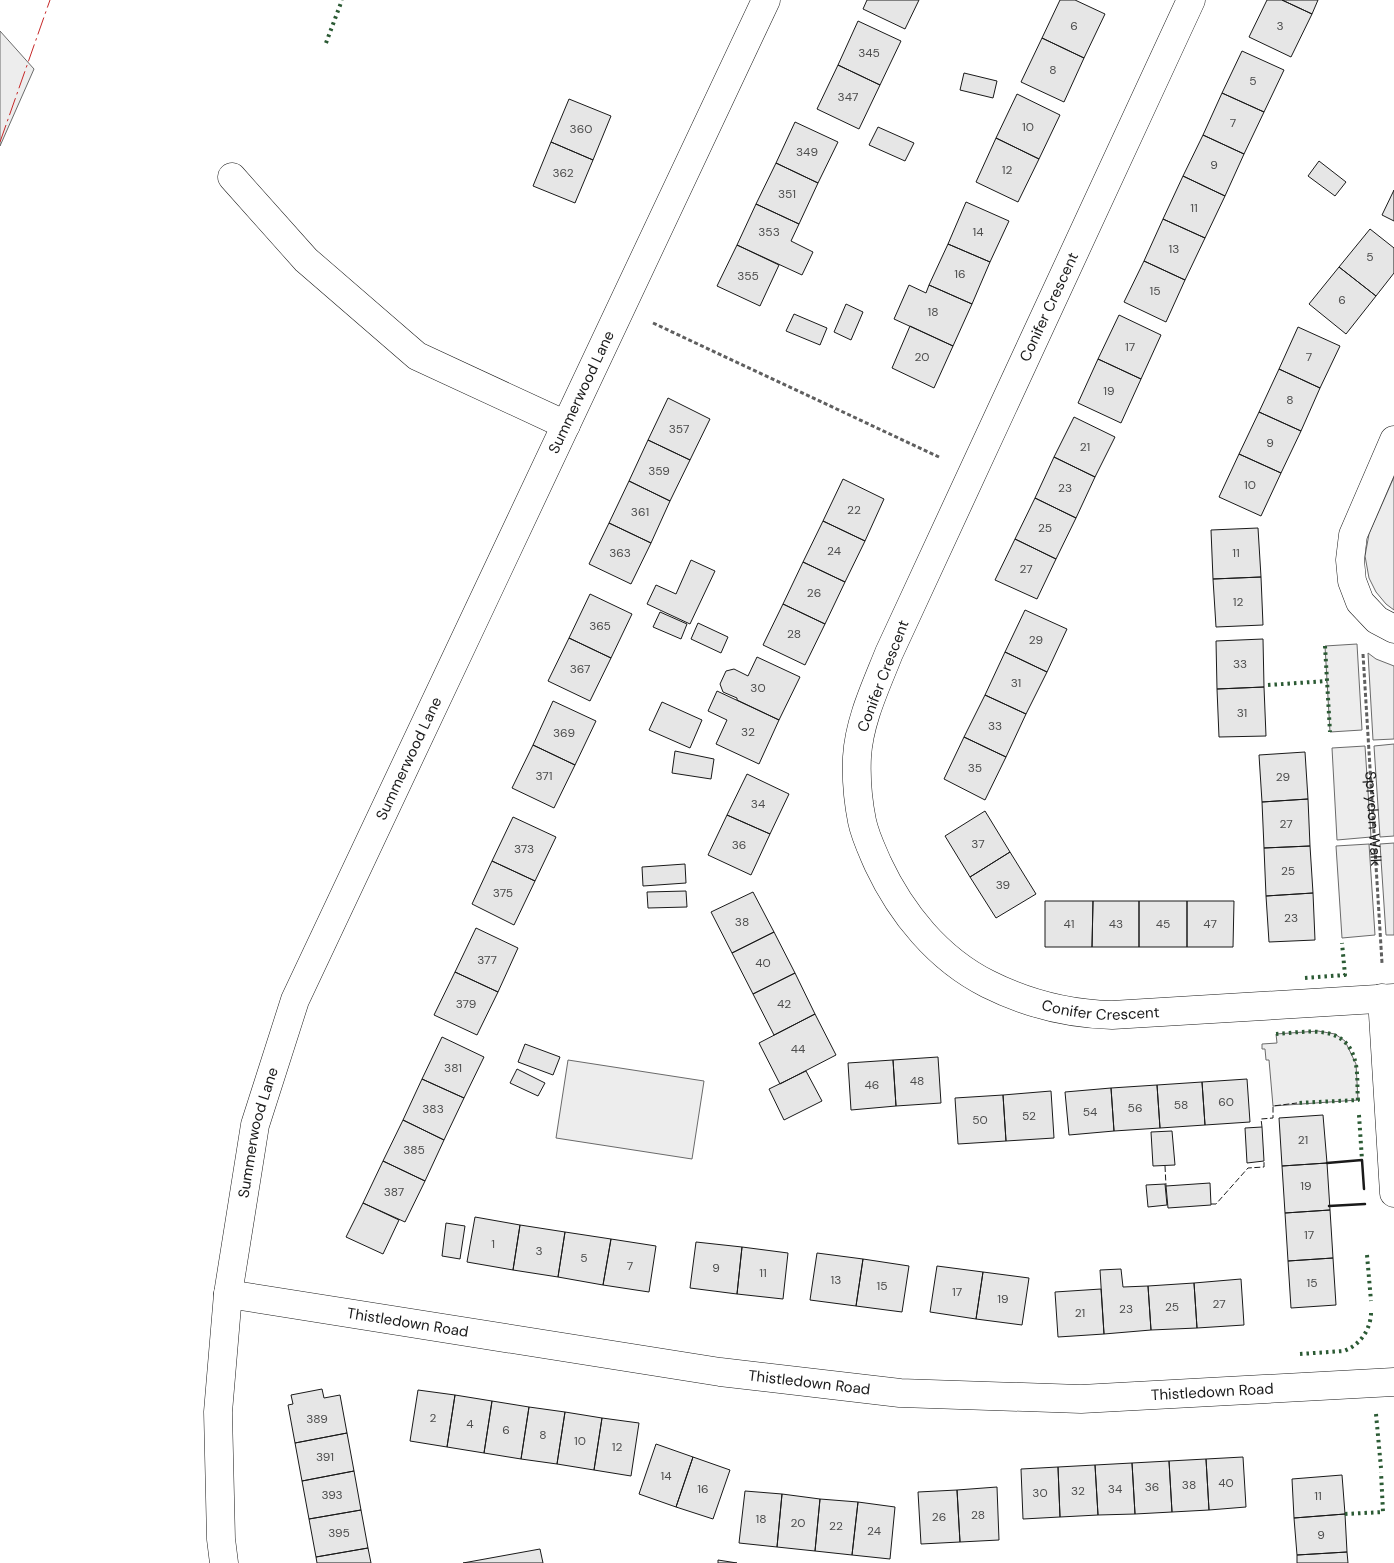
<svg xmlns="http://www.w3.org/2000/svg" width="1394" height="1563" font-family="'DM Sans',sans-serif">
<rect width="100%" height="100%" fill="#fff"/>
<!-- built -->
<path fill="#ededed" stroke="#6a6a6a" d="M0,31l34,38 -34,77z
M1394,477v133l-8,-6 -10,-12 -7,-14 -4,-22 4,-22z
M1357,644l5,86 -32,2 -5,-86z
M1368,653l8,6 18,7v73l-21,1z
M1394,744v92l-14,1 -6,-91z
M1365,746l6,91 -34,3 -5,-92z
M1394,843v92h-8l-6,-91z
M1369,844l6,91 -33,3 -6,-92z
M1318,1031l17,3 10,7 11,23 2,36 -85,6 -4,-46h-3l-1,-11h-3v-5l15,-1 -1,-9z
M568,1060l136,21 -12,78 -136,-21z"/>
<!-- building -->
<path fill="#e6e6e6" stroke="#1a1a1a" d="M867,0h52l-14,29 -42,-20z
M1060,0h15l30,14 -21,44 -42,-20z
M1267,0h15l30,14 -21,43 -42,-20z
M1282,0h36l-6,14z
M858,21l43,20 -21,44 -42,-20z
M1042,38l42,20 -20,44 -43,-20z
M1242,51l42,19 -20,42 -42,-19z
M838,65l42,20 -21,44 -42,-20z
M964,73l33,8 -4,17 -33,-8z
M1222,93l42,19 -20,42 -41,-19z
M1017,94l43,21 -21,44 -43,-21z
M569,99l42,17 -18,44 -42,-18z
M795,122l43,20 -20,41 -42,-20z
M878,127l36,16 -9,18 -36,-16z
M1203,135l41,19 -19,42 -42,-20z
M996,138l43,21 -21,43 -42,-20z
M551,142l42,18 -18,43 -42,-17z
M1319,161l27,21 -11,14 -27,-20z
M776,163l42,20 -19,41 -43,-20z
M1183,176l42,20 -20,42 -42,-19z
M1394,190v31l-12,-6z
M966,202l43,19 -19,41 -42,-18z
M756,204l43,20 -8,17 22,11 -11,23 -65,-30z
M1163,219l42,19 -20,42 -41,-19z
M1370,229l24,19v25l-18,23 -37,-29z
M948,244l42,18 -18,42 -43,-19z
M737,245l42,20 -19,41 -43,-20z
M1144,261l41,19 -19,42 -42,-20z
M1339,267l37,29 -30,38 -37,-30z
M909,285l17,8 3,-8 43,19 -19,42 -59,-27z
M846,304l17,8 -12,28 -17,-8z
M794,314l33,14 -7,17 -34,-14z
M1119,315l42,20 -20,44 -43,-20z
M910,326l43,20 -19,42 -42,-20z
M1298,327l42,19 -20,42 -41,-19z
M1098,359l43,20 -20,44 -43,-20z
M1279,369l41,19 -19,43 -42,-19z
M668,398l42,21 -20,41 -42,-20z
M1259,412l42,19 -20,42 -42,-19z
M1074,417l41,20 -20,40 -41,-20z
M648,440l42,20 -20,41 -41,-20z
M1239,454l42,19 -20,43 -42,-19z
M1054,457l41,20 -19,41 -41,-20z
M843,479l41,20 -19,42 -42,-20z
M629,481l41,20 -19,42 -42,-20z
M1035,498l41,20 -20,41 -41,-20z
M823,521l42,20 -20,41 -42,-20z
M609,523l42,20 -20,41 -42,-20z
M1258,528l3,49 -48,2 -2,-49z
M1015,539l41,20 -19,40 -42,-19z
M691,560l24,11 -25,53 -43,-20 9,-19 20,9z
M803,562l42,20 -20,42 -42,-20z
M1261,577l2,48 -47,2 -3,-48z
M590,594l42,20 -21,44 -42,-20z
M783,604l42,20 -20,41 -42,-20z
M1025,610l42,19 -20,43 -42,-20z
M660,612l27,12 -6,15 -28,-12z
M698,623l30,14 -7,16 -30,-14z
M569,638l42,20 -21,43 -42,-20z
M1263,639l1,48 -47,2 -1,-48z
M1005,652l42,20 -21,42 -41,-19z
M757,657l43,20 -21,43 -42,-20v-2l-14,-6 -3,-8 6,-13 8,-2 14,7z
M1264,687l2,49 -47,1 -2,-48z
M717,691l62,29 -20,44 -43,-20 11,-24 -19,-9z
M985,695l41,19 -20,43 -42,-20z
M553,701l43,20 -21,44 -42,-20z
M662,702l40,18 -12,28 -41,-18z
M964,737l42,20 -21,43 -41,-21z
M533,745l42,20 -21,43 -42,-20z
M675,751l39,8 -3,20 -39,-6z
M1305,752l3,47 -46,3 -3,-47z
M747,774l42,20 -19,40 -43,-19z
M1308,799l2,47 -46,2 -2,-46z
M985,811l25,41 -40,25 -25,-41z
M727,815l43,19 -19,41 -43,-20z
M513,817l43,20 -21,44 -43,-20z
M1310,846l3,47 -47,3 -2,-48z
M1010,852l26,42 -40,24 -26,-41z
M492,861l43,20 -21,44 -42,-21z
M685,864l1,19 -43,3 -1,-19z
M686,891l1,16 -39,1 -1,-16z
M753,892l21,40 -42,21 -21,-41z
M1313,893l2,47 -46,2 -3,-46z
M1045,901h48l-1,46h-47z
M1093,901h46v46h-47z
M1139,901h48v46h-48z
M1187,901h47l-1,46h-46z
M476,928l42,20 -20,44 -43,-20z
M774,932l21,41 -42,21 -21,-41z
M455,972l43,20 -21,43 -43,-20z
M795,973l20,41 -41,21 -21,-41z
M815,1014l21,41 -56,29 -21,-41z
M442,1037l42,20 -20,41 -42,-19z
M525,1044l35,13 -7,18 -35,-13z
M938,1057l3,46 -45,3 -3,-46z
M893,1060l3,46 -45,4 -3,-47z
M517,1069l28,14 -7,13 -28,-13z
M806,1071l16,30 -38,19 -15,-31z
M422,1079l42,19 -20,42 -41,-20z
M1247,1079l3,43 -45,3 -3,-43z
M1202,1082l3,43 -45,3 -3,-43z
M1157,1085l3,43 -46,3 -3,-43z
M1111,1088l3,43 -45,4 -4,-43z
M1051,1091l3,47 -48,3 -3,-46z
M1003,1095l3,46 -48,3 -3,-46z
M1323,1115l4,48 -45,3 -3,-48z
M403,1120l41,20 -19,41 -42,-20z
M1262,1127l2,34 -17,2 -2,-35z
M1172,1131l3,34 -22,1 -2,-34z
M383,1161l42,20 -20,41 -42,-19z
M1327,1163l3,47 -45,3 -3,-47z
M1210,1183l1,22 -43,3 -2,-22z
M1165,1184l2,21 -19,2 -2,-22z
M363,1203l36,17 -16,34 -37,-17z
M1330,1210l3,48 -45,3 -3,-48z
M475,1217l45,8 -7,45 -46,-8z
M446,1223l19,3 -5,33 -18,-3z
M520,1225l45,7 -7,45 -45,-7z
M565,1232l46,7 -8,46 -45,-8z
M611,1239l45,7 -7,46 -46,-7z
M696,1242l46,5 -5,47 -47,-6z
M742,1247l46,6 -5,46 -46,-5z
M817,1253l46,6 -7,47 -46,-6z
M1333,1258l3,47 -45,3 -3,-47z
M863,1259l46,7 -7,46 -46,-6z
M937,1266l46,6 -7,47 -46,-7z
M1121,1269l2,18 25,-1 3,44 -47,4 -4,-64z
M983,1272l46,6 -7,47 -46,-6z
M1241,1279l3,46 -47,3 -3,-45z
M1194,1283l3,45 -46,2 -3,-44z
M1101,1289l3,45 -46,3 -3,-45z
M322,1389l2,9 16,-3 7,38 -52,10 -7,-38 5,-1 -2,-9z
M418,1390l37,5 -8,52 -37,-6z
M455,1395l37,6 -8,52 -37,-6z
M492,1401l37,6 -8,52 -37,-6z
M529,1407l36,5 -8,52 -36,-5z
M565,1412l37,6 -8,52 -37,-6z
M602,1418l37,5 -8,53 -37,-6z
M347,1433l7,38 -52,10 -7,-38z
M656,1444l37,13 -17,50 -37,-13z
M693,1457l37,13 -17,49 -37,-12z
M1243,1457l3,50 -37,3 -3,-51z
M1206,1459l3,51 -37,2 -3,-51z
M1169,1461l3,51 -37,2 -3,-51z
M1132,1463l3,51 -37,1 -3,-50z
M1095,1465l3,50 -38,2 -2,-50z
M1058,1467l2,50 -37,2 -2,-50z
M354,1471l7,39 -52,9 -7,-38z
M1342,1475l3,39 -51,4 -2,-39z
M997,1487l2,53 -39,2 -3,-52z
M957,1490l3,52 -39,2 -3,-52z
M745,1491l37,3 -5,53 -38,-4z
M782,1494l38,5 -5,52 -38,-4z
M820,1499l38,3 -6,53 -37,-4z
M858,1502l37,5 -5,52 -38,-4z
M361,1510l7,38 -52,9 -7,-38z
M1345,1514l2,38 -50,3 -3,-37z
M368,1548l3,15h-54l-1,-6z
M540,1549l3,14h-80z
M1347,1552l1,11h-51v-8z
M718,1560l19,3h-19z"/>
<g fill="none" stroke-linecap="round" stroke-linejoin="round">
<!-- minor casing -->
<g stroke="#1a1a1a" stroke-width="29">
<g id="minor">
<path id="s2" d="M1191,0l-302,653c-13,33 -30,68 -32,104 -1,21 1,44 5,64 3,15 10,29 16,43 23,49 60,95 110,120 38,19 81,30 124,31l282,-17"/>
<path d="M232,177l74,83 111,96 149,69"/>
<path d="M1394,440l-41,95 -3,25 2,21 8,21 17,18 17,9"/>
<path d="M1382,998l12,195"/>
<path id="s3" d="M228,1294l492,78 180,21 181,6 313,-17"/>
<path id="s4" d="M224,1563l-3,-24 -3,-127 10,-118 27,-169 40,-125 471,-1000"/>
</g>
</g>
<!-- path -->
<g stroke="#5f5f5f" stroke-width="3" stroke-dasharray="4 2.5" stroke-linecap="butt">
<path d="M653,323l286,134"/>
<path id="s1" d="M1363,654l19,309"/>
</g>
<!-- minor -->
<use href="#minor" stroke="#fff" stroke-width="28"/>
<!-- hedge -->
<path stroke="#2b5a34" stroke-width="4" stroke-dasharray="2.5 4" stroke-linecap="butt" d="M326,43l16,-43
M1325,646l5,86
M1268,685l59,-4
M1305,978l40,-3 -3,-32
M1276,1034c32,-2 72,-12 80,31 2,11 1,23 2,35l-61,3
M1359,1115l3,45
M1367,1255l4,46
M1300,1354l44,-3c18,-7 28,-24 27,-42
M1376,1414l5,54
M1345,1514l38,-2 -2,-40"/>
<!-- fence -->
<path stroke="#1a1a1a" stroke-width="1" stroke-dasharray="6 2.5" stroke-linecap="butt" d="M1262,1127l-1,-8 12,-1v-12l24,-3
M1165,1166l1,20
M1211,1204h5l32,-36 16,-1v-6"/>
<!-- wall -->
<path stroke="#1a1a1a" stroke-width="2.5" d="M1327,1163l35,-3 2,29
M1329,1206l36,-2"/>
<!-- power -->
<path stroke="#c62828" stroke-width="1" stroke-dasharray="18 4 2.5 4" stroke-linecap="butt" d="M0,142l50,-142"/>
</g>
<g text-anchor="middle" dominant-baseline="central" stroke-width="4" stroke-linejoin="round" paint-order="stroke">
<!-- number labels -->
<g font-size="12" fill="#4d4d4d">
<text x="1074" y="26">6</text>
<text x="1280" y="26">3</text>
<text x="869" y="53">345</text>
<text x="1053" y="70">8</text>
<text x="1253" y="81">5</text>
<text x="848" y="97">347</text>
<text x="1233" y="123">7</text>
<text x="1028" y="127">10</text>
<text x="581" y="129">360</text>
<text x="807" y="152">349</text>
<text x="1214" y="165">9</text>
<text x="1007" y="170">12</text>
<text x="563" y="173">362</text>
<text x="787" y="194">351</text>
<text x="1194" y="208">11</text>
<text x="769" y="232">353</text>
<text x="978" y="232">14</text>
<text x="1174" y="249">13</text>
<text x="1370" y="257">5</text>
<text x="960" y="274">16</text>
<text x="748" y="276">355</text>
<text x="1155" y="291">15</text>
<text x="1342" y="300">6</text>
<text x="933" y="312">18</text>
<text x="1130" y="347">17</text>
<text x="922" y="357">20</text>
<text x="1309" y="357">7</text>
<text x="1109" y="391">19</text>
<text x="1290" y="400">8</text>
<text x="679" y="429">357</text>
<text x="1270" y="443">9</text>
<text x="1085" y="447">21</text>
<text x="659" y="471">359</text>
<text x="1250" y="485">10</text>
<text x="1065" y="488">23</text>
<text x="854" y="510">22</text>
<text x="640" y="512">361</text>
<text x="1045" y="528">25</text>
<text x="834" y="551">24</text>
<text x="620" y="553">363</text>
<text x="1236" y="553">11</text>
<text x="1026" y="569">27</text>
<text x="814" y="593">26</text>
<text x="1238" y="602">12</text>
<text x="600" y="626">365</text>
<text x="794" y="634">28</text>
<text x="1036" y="640">29</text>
<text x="1240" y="664">33</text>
<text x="580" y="669">367</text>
<text x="1016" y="683">31</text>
<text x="758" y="688">30</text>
<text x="1242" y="713">31</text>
<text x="995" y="726">33</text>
<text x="748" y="732">32</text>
<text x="564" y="733">369</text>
<text x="975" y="768">35</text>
<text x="544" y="776">371</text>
<text x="1283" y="777">29</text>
<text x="758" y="804">34</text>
<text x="1286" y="824">27</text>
<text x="978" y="844">37</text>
<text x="739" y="845">36</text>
<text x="524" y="849">373</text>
<text x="1288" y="871">25</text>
<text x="1003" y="885">39</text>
<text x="503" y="893">375</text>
<text x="1291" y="918">23</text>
<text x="742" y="922">38</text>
<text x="1069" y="924">41</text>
<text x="1116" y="924">43</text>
<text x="1163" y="924">45</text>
<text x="1210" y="924">47</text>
<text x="487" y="960">377</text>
<text x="763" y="963">40</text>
<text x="466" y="1004">379</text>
<text x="784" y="1004">42</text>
<text x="798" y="1049">44</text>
<text x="453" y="1068">381</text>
<text x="917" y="1081">48</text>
<text x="872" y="1085">46</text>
<text x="1226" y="1102">60</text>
<text x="1181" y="1105">58</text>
<text x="1135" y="1108">56</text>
<text x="433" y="1109">383</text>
<text x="1090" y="1112">54</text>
<text x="1029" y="1116">52</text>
<text x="980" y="1120">50</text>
<text x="1303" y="1140">21</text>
<text x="414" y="1150">385</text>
<text x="1306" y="1186">19</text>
<text x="394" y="1192">387</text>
<text x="1309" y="1235">17</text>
<text x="493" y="1244">1</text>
<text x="539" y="1251">3</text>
<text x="584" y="1258">5</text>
<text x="630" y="1266">7</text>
<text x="716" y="1268">9</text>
<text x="763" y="1273">11</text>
<text x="836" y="1280">13</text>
<text x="1312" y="1283">15</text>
<text x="882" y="1286">15</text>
<text x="957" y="1292">17</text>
<text x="1003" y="1299">19</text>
<text x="1219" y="1304">27</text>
<text x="1172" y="1307">25</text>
<text x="1126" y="1309">23</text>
<text x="1080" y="1313">21</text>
<text x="433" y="1418">2</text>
<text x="317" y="1419">389</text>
<text x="470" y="1424">4</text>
<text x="506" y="1430">6</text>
<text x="543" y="1435">8</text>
<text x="580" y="1441">10</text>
<text x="617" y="1447">12</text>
<text x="325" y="1457">391</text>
<text x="666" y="1476">14</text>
<text x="1226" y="1483">40</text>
<text x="1189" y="1485">38</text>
<text x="1152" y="1487">36</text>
<text x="703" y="1489">16</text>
<text x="1115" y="1489">34</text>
<text x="1078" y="1491">32</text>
<text x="1040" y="1493">30</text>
<text x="332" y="1495">393</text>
<text x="1318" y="1496">11</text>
<text x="978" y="1515">28</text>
<text x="939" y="1517">26</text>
<text x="761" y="1519">18</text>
<text x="798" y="1523">20</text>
<text x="836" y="1526">22</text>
<text x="874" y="1531">24</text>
<text x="339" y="1533">395</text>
<text x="1321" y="1535">9</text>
</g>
<!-- street labels -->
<g font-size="15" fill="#1a1a1a" stroke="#fff">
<text transform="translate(1049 307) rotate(-65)">Conifer Crescent</text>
<text stroke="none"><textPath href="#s4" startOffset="1244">Summerwood Lane</textPath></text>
<text transform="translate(883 676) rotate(-69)">Conifer Crescent</text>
<text stroke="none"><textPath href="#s4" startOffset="839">Summerwood Lane</textPath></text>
<text stroke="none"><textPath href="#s1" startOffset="165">Sprydon Walk</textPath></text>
<text stroke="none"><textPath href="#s2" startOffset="1222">Conifer Crescent</textPath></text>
<text stroke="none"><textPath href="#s4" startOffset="434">Summerwood Lane</textPath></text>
<text stroke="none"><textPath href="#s3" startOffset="182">Thistledown Road</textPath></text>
<text stroke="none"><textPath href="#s3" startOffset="588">Thistledown Road</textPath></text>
<text stroke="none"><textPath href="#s3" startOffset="992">Thistledown Road</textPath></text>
</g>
</g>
</svg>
